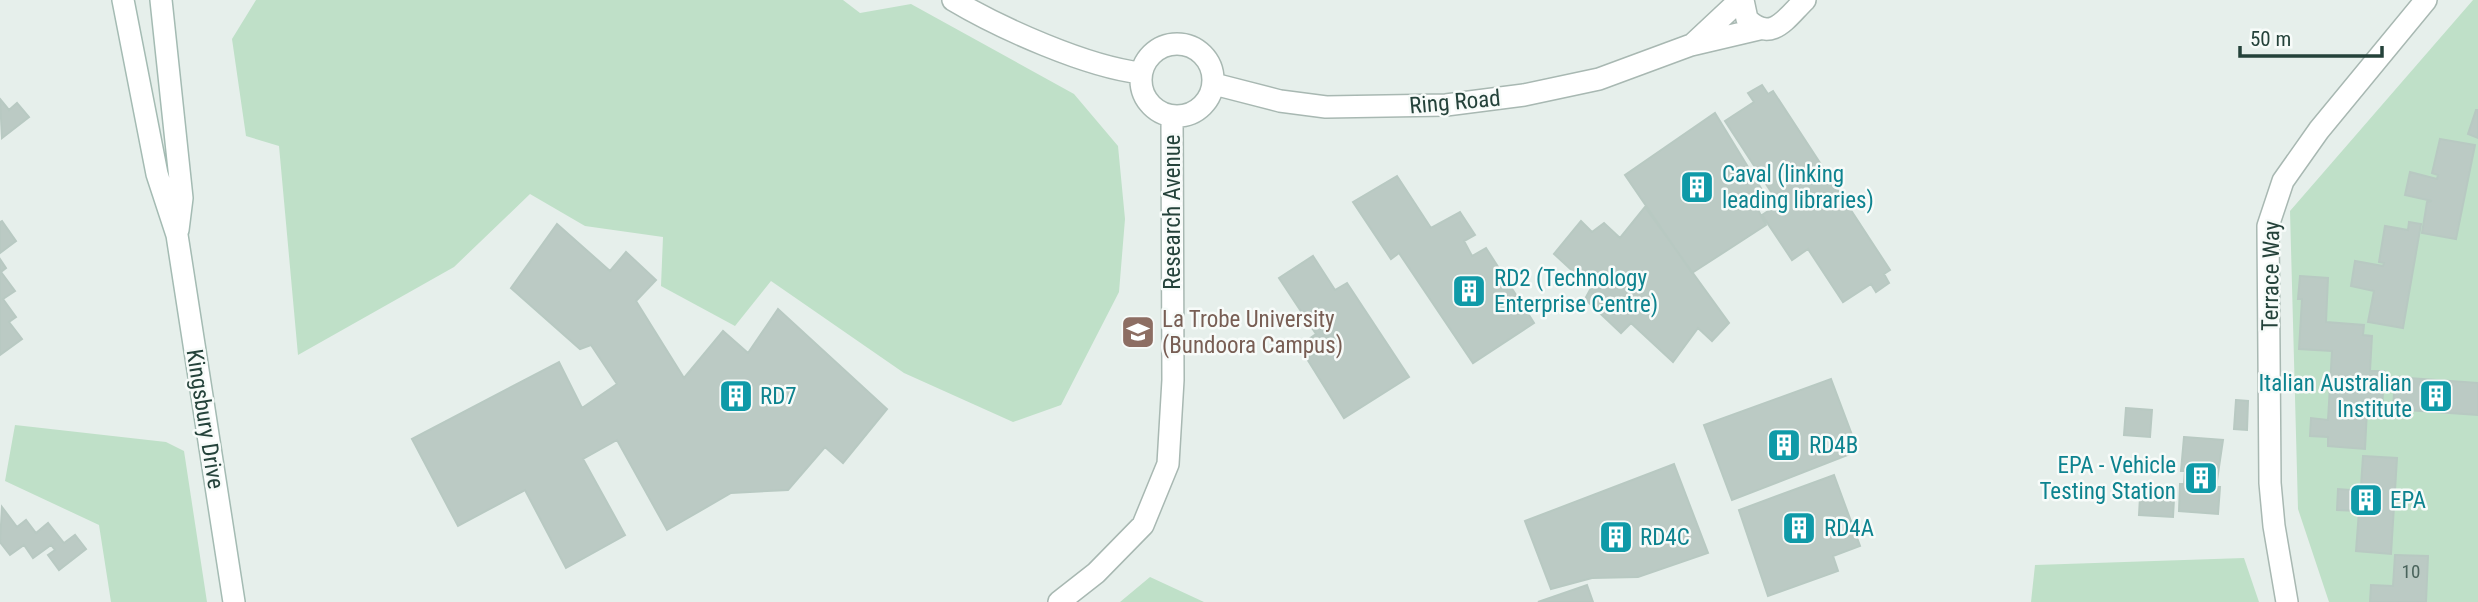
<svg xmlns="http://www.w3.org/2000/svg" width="2478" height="602" font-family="'Roboto Condensed',sans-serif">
<rect width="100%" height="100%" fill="#e6efeb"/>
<!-- green -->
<path fill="#bfe0c8" d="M256,0h587l17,13 51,-9 163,90 44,52 7,73 -6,73 -58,113 -48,17 -109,-49 -133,-92 -36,45 -74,-40 2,-49 -78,-11 -55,-32 -76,73 -156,88 -19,-209 -33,-10 -14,-97z
M2473,0h5v602h-149l-31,-93 -8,-298z
M15,425l151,17 18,9 23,151h-96l-12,-77 -94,-44z
M2244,558l15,44h-228l4,-37z
M1150,577l54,25h-84z"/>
<!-- building -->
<path fill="#bbcac4" stroke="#b8c9c2" stroke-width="2" d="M1762,85l6,9 5,-3 117,179 -6,4 5,9 -13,9 -5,-8 -28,18 -35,-53 -16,11 -30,-45 17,-11 -54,-83 29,-19 -6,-9z
M0,99l9,11 8,-7 12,14 -27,21z
M2476,110h2v28l-10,-4z
M1715,113l52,85 -10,10 9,17 -74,48 -67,-98z
M2440,139l35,6 -19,94 -34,-6 5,-31 5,-1 -27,-6 5,-23 27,7 1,-4 -6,-2z
M1397,176l34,52 29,-16 15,23 -11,6 8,15 14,-8 48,75 -61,40 -74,-110 -8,6 -38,-57z
M1645,207l84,116 -17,18 -14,-13 -25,34 -42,-39 -10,10 -36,-34 6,-11 -37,-34 27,-33 11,11 12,-9 16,15z
M2,221l14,20 -16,12v-31z
M2409,222l12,2 -18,104 -35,-6 6,-31 -23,-5 4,-25 28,5 1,-3 -5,-1 6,-36 23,4z
M557,224l53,47 16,-19 30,28 -20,21 48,77 39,-47 25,22 30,-44 109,100 -44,54 -18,-16 -37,43 -57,3 -64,37 -50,-90 -34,19 42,76 -59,33 -41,-78 -67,36 -46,-87 147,-77 23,46 35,-24 -26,-39 -11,4 -69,-61z
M1313,256l22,34 12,-7 62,94 -65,41 -45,-72 17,-12 -37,-56z
M0,259l6,9 -5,4 14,19 -12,8 13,18 -7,5 13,17 -22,16z
M2300,276l28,2 -2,44 38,3 -1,10 9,1 -2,35h14l-2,40 -15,-1 -2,39 -37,-3v-9l-18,-1 1,-18 17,2 4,-69 -33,-2 3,-50h-4z
M2395,377l83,6v32l-85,-6z
M1831,379l27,72 -126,49 -28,-75z
M2236,400l12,1 -1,29 -13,-1z
M2126,408l26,2 -2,27 -26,-2z
M2184,437l39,3 -7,47h4l-2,27 -39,-3 1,-27h4l1,-13h-4z
M2363,456l34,2 -6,96 -35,-3 3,-40 -22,-1 1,-21 27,2v-5h-4z
M1674,464l34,89 -70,24 -46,1 -41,11 -26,-68z
M1834,475l26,71 -27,10 5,15 -70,25 -29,-86z
M2140,497l34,2 -1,18 -34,-2z
M2,507l15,20 9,-7 10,13 12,-10 16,20 11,-8 11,14 -27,21 -11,-15 7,-5 -4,-5 -18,13 -9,-13 -14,10 -10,-13z
M2395,555l33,1 -2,46h-56l1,-17 22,1z
M1587,585l6,17h-55z"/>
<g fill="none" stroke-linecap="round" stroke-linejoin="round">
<!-- minor casing -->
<g stroke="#a8b8b2" stroke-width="24">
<path id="minor" d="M953,0c47,28 134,67 188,73
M1743,0l4,19c25,25 40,-2 58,-19
M1141 80a36 36 0 1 1 72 0a36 36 0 1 1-72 0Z
M1693,44l47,-44
M1214,84l66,17 46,6 120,-2 78,-10 75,-16 92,-34 68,-16
M1059,602l37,-29 47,-48 25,-61 5,-84 -1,-264
M2287,602l-13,-76 -4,-43 -2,-257 15,-45 36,-51 107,-130"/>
</g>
<!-- secondary casing -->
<g stroke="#a4bbb3" stroke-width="24">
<path id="secondary" d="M123,0l34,174 20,61 57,367
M161,0l21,198 -4,32"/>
</g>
<!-- minor -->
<use href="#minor" stroke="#fff" stroke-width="21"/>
<!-- secondary -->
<use href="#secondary" stroke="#fff" stroke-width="21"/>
</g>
<!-- icons -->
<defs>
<g id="building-square" transform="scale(1.75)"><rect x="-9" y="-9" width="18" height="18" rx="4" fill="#0f9aa8" stroke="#f7fbf9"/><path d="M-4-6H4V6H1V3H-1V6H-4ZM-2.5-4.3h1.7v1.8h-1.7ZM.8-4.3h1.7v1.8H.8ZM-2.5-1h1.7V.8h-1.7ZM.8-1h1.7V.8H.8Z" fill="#fff"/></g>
<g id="university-square" transform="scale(1.75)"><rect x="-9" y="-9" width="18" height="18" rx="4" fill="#8d6e63" stroke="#f7fbf9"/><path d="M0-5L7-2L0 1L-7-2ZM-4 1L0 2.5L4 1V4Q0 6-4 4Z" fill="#fff"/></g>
</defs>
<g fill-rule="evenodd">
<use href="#building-square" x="1697" y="187"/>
<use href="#building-square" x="1469" y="291"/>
<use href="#university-square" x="1138" y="332"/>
<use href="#building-square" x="736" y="396"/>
<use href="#building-square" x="2436" y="396"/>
<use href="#building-square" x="1784" y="445"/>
<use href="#building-square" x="2201" y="478"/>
<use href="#building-square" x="2366" y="500"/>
<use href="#building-square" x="1799" y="528"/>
<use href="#building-square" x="1616" y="537"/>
</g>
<g text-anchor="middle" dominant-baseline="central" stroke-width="5" stroke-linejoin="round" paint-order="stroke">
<!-- number labels -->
<g font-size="19" fill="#4a645c">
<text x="2411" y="571">10</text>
</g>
<!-- street labels -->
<g font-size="23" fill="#24423a" stroke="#f7fbf9">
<text transform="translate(1455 102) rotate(-5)">Ring Road</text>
<text transform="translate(1172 212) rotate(-90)">Research Avenue</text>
<text transform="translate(2271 276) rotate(-89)">Terrace Way</text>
<text transform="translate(205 419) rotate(81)">Kingsbury Drive</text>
</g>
<!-- culture labels -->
<g font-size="23" fill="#0d838f" stroke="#f7fbf9" text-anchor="start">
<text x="1722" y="174">Caval (linking<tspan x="1722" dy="26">leading libraries)</tspan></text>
<text x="1494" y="278">RD2 (Technology<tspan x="1494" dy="26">Enterprise Centre)</tspan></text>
<text x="2412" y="383" text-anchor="end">Italian Australian<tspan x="2412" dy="26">Institute</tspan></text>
<text x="760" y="396">RD7</text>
<text x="1809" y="445">RD4B</text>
<text x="2176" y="465" text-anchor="end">EPA - Vehicle<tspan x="2176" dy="26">Testing Station</tspan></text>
<text x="2390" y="500">EPA</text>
<text x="1824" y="528">RD4A</text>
<text x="1640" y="537">RD4C</text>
</g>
<!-- education labels -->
<g font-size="23" fill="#785e54" stroke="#f7fbf9" text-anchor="start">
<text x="1162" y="319">La Trobe University<tspan x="1162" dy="26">(Bundoora Campus)</tspan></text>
</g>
</g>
<!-- scale -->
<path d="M2240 46v10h142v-10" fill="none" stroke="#24423a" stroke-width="3.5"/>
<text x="2250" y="46" font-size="21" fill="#24423a" stroke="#f7fbf9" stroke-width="5" paint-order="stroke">50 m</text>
</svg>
